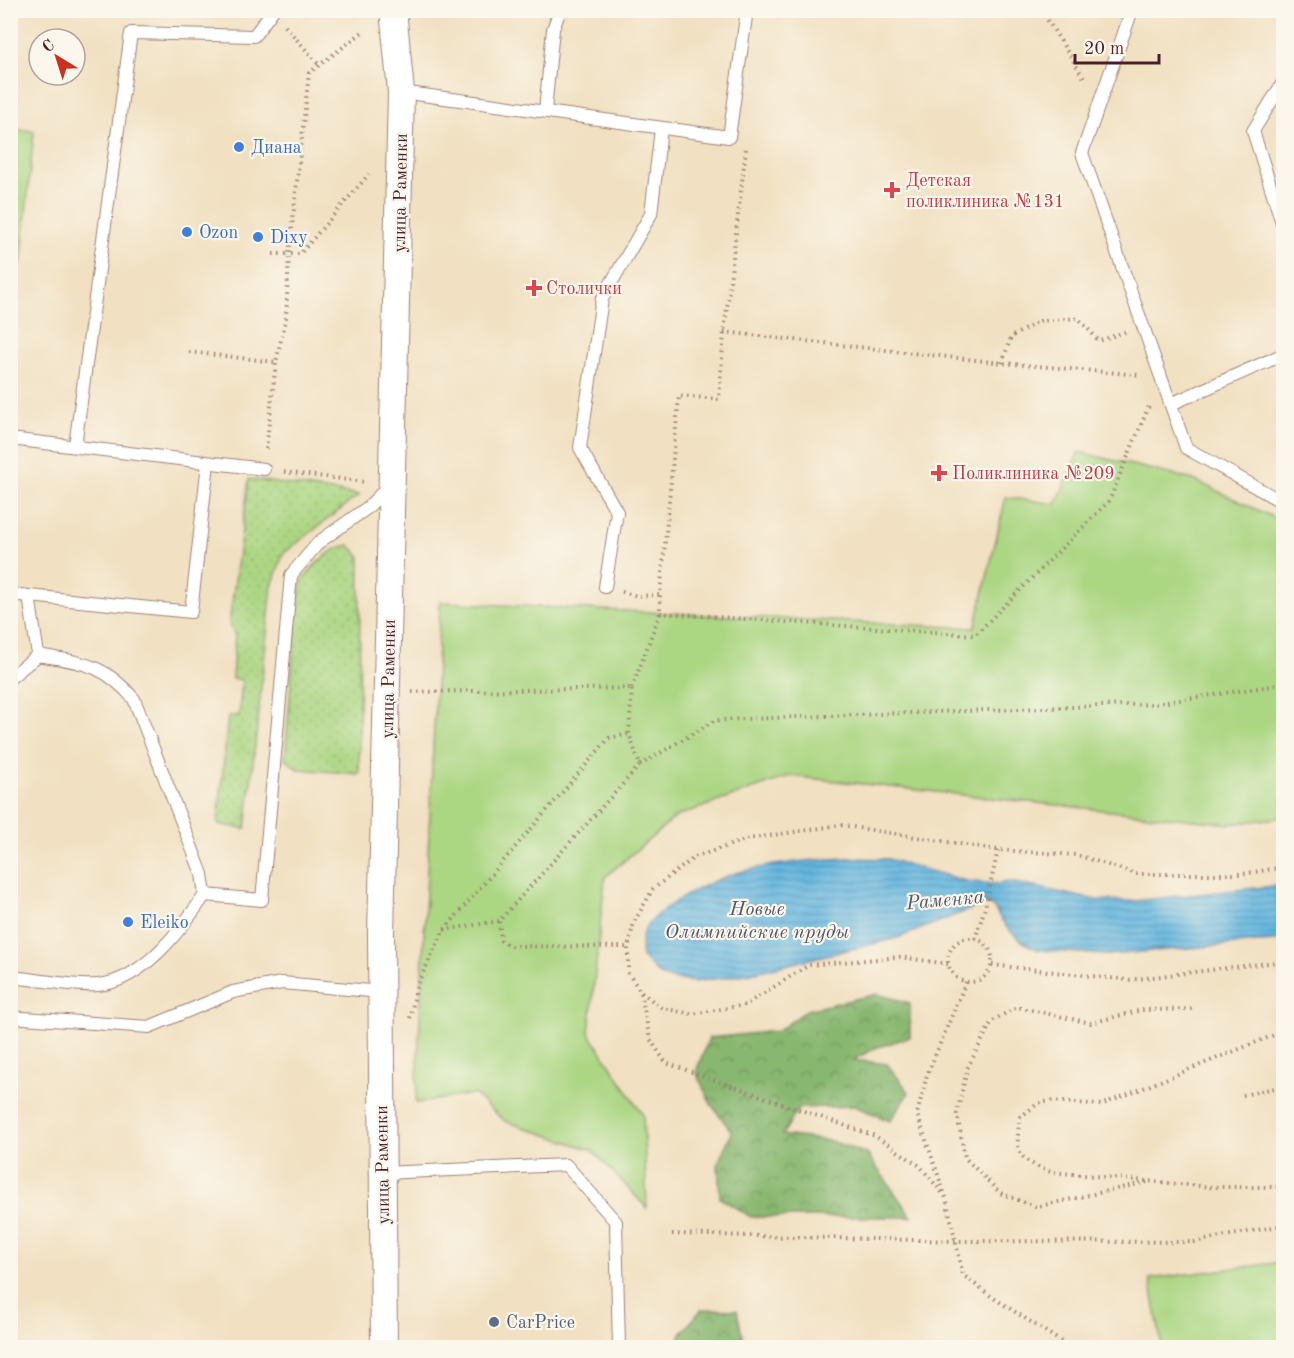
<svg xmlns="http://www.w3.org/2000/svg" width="1294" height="1358" font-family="'Old Standard TT',serif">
	<defs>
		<pattern id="grass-dots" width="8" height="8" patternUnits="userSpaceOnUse" patternTransform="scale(1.5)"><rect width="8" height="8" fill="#abd682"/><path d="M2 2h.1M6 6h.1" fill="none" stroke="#95b770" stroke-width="1.8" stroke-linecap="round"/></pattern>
		<pattern id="forest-crowns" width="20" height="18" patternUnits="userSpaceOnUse" patternTransform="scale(1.5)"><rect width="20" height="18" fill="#88b770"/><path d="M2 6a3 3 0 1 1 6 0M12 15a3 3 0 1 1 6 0" fill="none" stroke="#71945c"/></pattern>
		<pattern id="water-rules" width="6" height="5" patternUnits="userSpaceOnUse" patternTransform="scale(1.5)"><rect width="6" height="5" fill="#63b6df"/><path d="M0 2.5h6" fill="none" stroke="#5493b5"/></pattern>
	</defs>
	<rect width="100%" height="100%" fill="#fbf7ec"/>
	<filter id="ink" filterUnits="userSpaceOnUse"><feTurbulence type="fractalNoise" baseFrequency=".0167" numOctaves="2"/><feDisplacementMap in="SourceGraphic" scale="12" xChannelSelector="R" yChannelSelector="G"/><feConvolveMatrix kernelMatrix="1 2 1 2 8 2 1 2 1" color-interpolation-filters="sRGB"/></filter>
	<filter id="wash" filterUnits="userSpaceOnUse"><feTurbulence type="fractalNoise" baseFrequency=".008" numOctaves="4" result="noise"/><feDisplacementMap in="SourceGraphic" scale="24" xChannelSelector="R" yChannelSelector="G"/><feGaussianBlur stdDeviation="1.35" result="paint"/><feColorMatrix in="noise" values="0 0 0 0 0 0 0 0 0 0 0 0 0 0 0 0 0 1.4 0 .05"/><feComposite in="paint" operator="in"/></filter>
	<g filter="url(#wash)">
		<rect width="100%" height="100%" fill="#f1e0c1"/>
		<g fill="url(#grass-dots)" stroke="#7a7a56" stroke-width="1.5">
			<path d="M249,479L359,495L283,554L272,586L246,829L218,824L228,716H239L242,680L232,678L235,635L229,624Z"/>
			<path d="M349,545L360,556L359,774L298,769L285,759L297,605C298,598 299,588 303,581C311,566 332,547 349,545Z"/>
		</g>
		<g fill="url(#forest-crowns)" stroke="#696b4e" stroke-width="1.5">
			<path d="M877,994L910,1003V1037L875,1048L853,1060L887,1064L909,1092L890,1121L854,1106L799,1108L782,1135L831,1141L867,1154L912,1217H751L720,1198L718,1163L732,1132L711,1104L696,1072L709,1038L778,1031L807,1010Z"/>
			<path d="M702,1309L737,1310L744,1345L755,1347H680V1335Z"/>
		</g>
		<g fill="#abd682" stroke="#7a7a56" stroke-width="1.5">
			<path d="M11,129L34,131L21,264L11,263Z"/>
			<path d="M1079,452L1194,480L1283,522V817L1230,824L790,776L677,816L605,877L589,1033L643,1115L647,1208L592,1150L505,1121L474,1094L416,1103L440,602L975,628L1006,497L1056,504Z"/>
			<path d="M1283,1262V1347H1162L1150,1279Z"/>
		</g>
		<path fill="url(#water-rules)" stroke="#566a85" stroke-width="1.5" d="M849,858L888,859L966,881L995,884L1010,882L1096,900L1133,901L1283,885V940L1107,955L1039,950L1024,943L1007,928L993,907L986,903L898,938L747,974L694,982L671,979L658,974L641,956C642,949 640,939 643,933C652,908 718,877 744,871C779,863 814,859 849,858Z"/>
	</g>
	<g filter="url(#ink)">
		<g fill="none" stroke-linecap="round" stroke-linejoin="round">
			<defs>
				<g id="service">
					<path d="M1132,10L1082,153L1186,448L1284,503"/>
					<path d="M1284,81L1253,131L1284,229"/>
					<path d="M401,92L729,137L747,10"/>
					<path d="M545,111L553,29L560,10"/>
					<path d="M1171,404L1284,354"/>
					<path d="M10,439L264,469"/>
					<path d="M75,446L131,33L254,36L273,10"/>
					<path d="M605,587L617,512L580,448L602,299L651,214L661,129"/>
					<path d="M10,594L29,596L38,655"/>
					<path d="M29,596L191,612L208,463"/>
					<path d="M10,678L38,655C83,663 103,663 134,699L202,874L205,895C181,929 143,981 98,985C74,987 36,979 10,977"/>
					<path d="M205,895L262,900L291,575L319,542L367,508L390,485"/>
					<path d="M10,1017L149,1027L233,992L282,983L381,992"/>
					<path d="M382,1173L566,1165L616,1222L619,1348"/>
				</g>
				<path id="minor" d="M384,1348L381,934L401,92L393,10"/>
			</defs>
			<use href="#service" stroke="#9e8076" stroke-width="14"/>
			<use href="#minor" stroke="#9e8076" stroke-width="28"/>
			<g stroke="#9e8076" stroke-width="4" stroke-dasharray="1.5 4.5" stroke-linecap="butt">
				<path d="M1041,10L1086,81"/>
				<path d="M285,26L319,65"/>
				<path d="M273,254H300L369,174"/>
				<path d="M724,332L1002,363L1140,375"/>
				<path d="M189,352L276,362L286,318L289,254L309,73L364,31"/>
				<path d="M1002,363L1011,337L1040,321L1078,318L1099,341L1125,332"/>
				<path d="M266,449L276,362"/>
				<path d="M284,472L366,482"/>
				<path d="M622,592L638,596L660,595"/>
				<path d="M660,613L975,635L1109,501L1149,406"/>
				<path d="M632,688L660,613V595L679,396L719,399L724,332L746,149"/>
				<path d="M412,692L632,688L629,734L640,765L499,921L501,941L511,946L628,947"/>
				<path d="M640,765L716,720L1154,704L1284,684"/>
				<path d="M444,930L499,921"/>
				<circle cx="970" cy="960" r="22"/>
				<path d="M975,939L985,908L998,850"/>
				<path d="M948,964L900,957L809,965L745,1005L692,1014L662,1008L641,992L628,973V947L634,922L653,889L695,857L748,839L840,825L998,850L1077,855L1136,874H1242L1284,867"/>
				<path d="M992,965L1128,980L1284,961"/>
				<path d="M966,982L927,1075L917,1114L946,1198L963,1275L992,1297L1071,1348"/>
				<path d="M641,993L650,1039L666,1063L875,1136L920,1166L944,1195"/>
				<path d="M410,1018L417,985L444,930L609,738L629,734"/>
				<path d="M1284,1031L1101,1105L1052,1101L1039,1103L1020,1117C1015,1153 1016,1159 1051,1172L1211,1187H1284"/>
				<path d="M1243,1095L1284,1086"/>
				<path d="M1147,1182L1036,1207L1000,1193L965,1158L957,1114L967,1069L992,1021L1017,1007L1091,1023L1142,1010L1195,1009"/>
				<path d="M672,1234L957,1241L1194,1242L1284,1225"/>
			</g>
			<use href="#service" stroke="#fff" stroke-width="12"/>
			<use href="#minor" stroke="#fff" stroke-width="26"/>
		</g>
	</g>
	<g fill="#3f7fe0" stroke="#fbf7ec" stroke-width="2">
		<circle cx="239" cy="147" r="6"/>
		<circle cx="187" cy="232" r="6"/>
		<circle cx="258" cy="237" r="6"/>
		<circle cx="128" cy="922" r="6"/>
	</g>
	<g fill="#e0444e" stroke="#fbf7ec" stroke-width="2">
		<path d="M889 181h6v6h6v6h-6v6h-6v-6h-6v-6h6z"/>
		<path d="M531 279h6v6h6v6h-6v6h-6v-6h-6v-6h6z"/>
		<path d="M936 464h6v6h6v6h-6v6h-6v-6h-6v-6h6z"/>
	</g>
	<circle fill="#5c6f8a" stroke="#fbf7ec" stroke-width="2" cx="494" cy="1322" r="6"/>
	<g text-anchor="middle" stroke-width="4.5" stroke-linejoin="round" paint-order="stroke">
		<g font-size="18" fill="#366cbe" stroke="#fbf7ec" text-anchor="start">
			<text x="251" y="153">Диана</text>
			<text x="199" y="238">Ozon</text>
			<text x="270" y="243">Dixy</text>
			<text x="140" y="928">Eleiko</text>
		</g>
		<g font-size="18" fill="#be3a42" stroke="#fbf7ec" text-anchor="start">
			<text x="906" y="186">Детская<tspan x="906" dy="21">поликлиника №131</tspan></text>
			<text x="546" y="294">Столички</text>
			<text x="952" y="479">Поликлиника №209</text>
		</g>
		<g font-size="18" fill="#4a1f2b" stroke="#fbf7ec">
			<text transform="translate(400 193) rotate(-89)" y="6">улица Раменки</text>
			<text transform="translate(388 679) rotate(-89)" y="6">улица Раменки</text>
			<text transform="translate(382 1165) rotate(-91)" y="6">улица Раменки</text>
		</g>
		<g font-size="18" fill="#4e5e75" stroke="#fbf7ec" text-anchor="start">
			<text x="506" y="1328">CarPrice</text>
		</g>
		<g font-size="20" font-style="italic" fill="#53546a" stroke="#fbf7ec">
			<text transform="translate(945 899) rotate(-5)" y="7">Раменка</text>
			<text x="757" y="915">Новые<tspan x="757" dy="23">Олимпийские пруды</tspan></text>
		</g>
	</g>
	<rect width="1294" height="1358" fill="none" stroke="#fbf7ec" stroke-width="36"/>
	<g transform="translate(57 57) rotate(322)"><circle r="28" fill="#fbf7ec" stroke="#b4a19f" stroke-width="1.5"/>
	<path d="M0-4.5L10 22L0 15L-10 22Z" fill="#c8321e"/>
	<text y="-9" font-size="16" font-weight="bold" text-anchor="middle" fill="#4a1f2b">С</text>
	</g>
	<path d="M1075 54v9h84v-9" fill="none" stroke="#4a1f2b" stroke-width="3"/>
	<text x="1084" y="54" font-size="18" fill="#4a1f2b" stroke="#fbf7ec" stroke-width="4.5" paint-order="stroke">20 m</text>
</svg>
